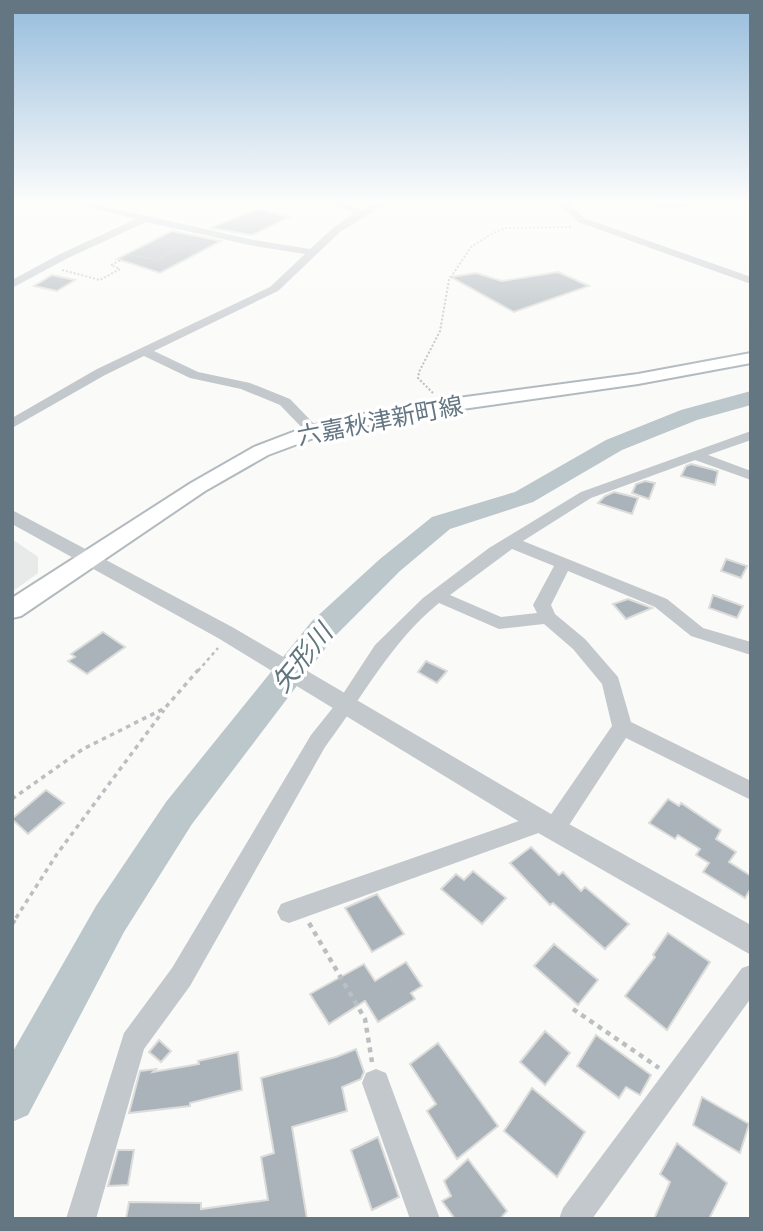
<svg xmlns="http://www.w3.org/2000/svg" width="763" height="1231" font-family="'Golos Text','Noto Sans JP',sans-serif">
	<rect width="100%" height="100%" fill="#fafaf8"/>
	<path fill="#e8e9e9" d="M12,539L38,557V573L12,592Z"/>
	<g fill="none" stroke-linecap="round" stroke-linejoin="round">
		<path fill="#bbc7cb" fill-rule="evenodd" d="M751,391V405L697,420L622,450L533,502L450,529L400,571L334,637L192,824L124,932L28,1115L12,1122V1053L96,906L166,802L312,621L380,559L432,517L515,492L606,440L681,410Z"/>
	</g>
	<g fill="#aab3b9" stroke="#dcdcda" stroke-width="2">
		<path d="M259,209L289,217L252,235L210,228Z"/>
		<path d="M172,231L221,241L160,273L117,259Z"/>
		<path d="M558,272L589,286L514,312L451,277L476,273L502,281Z"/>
		<path d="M52,275L75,280L57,291L34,286Z"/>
		<path d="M691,464L718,471L715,485L681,476L686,466Z"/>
		<path d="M645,481L655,483L649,499L632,493L636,484Z"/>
		<path d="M614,492L638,498L632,514L598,503L605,496Z"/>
		<path d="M726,559L747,566L741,578L721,571Z"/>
		<path d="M713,595L743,606L737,618L709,608Z"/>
		<path d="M628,599L652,608L626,619L613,604Z"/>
		<path d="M103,632L125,647L87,674L68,661L75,657L71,654Z"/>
		<path d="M426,661L447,671L437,683L418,672Z"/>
		<path d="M46,790L64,803L28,834L12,819Z"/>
		<path d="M668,799L679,806L681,803L721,830L716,839L736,852L729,862L751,876V888L745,898L703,872L709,863L696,855L700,849L678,835L675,839L649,823Z"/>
		<path d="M531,847L559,875L563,872L581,891L585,887L629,924L605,949L553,903L550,905L510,863Z"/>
		<path d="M473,871L506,898L482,924L441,889L456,874L464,880Z"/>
		<path d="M377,894L404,934L372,952L345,908Z"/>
		<path d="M668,933L710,962L667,1030L625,996L655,957L653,955Z"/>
		<path d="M554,944L598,980L578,1005L534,966Z"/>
		<path d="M406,962L422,986L411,993L415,999L378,1022L365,1001L329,1024L310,994L364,964L375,981Z"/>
		<path d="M545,1031L570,1053L545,1085L520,1062Z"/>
		<path d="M596,1035L651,1075L640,1095L626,1087L619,1098L577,1066Z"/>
		<path d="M159,1040L171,1051L161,1062L149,1052Z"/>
		<path d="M438,1043L498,1126L457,1159L427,1111L436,1104L410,1064Z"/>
		<path d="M356,1049L364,1072L361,1079L342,1087L347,1111L292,1127L307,1219H126L129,1202L201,1203V1209L268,1200L261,1157L274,1153L261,1078L336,1057Z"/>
		<path d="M238,1052L242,1090L190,1103V1106L129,1113L140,1071L156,1069L153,1072L199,1064L198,1061Z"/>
		<path d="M532,1088L585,1132L557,1177L504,1131Z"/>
		<path d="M702,1097L749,1124L740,1153L693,1125Z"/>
		<path d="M378,1137L399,1197L372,1210L351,1150Z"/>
		<path d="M677,1143L727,1183L709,1219H654L670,1182L660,1174Z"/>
		<path d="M118,1150H134L128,1185L108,1186Z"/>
		<path d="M468,1159L507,1211L500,1219H455L442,1201L451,1196L444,1181Z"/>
	</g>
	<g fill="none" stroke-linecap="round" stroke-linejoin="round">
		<defs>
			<path id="secondary" d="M751,353V363L638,384L406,417L319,436L268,455L205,491L21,616L12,618V598L191,483L254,447L306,427L406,405L638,374Z"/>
		</defs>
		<use href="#secondary" stroke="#b3babf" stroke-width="4"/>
		<g stroke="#bbbfc2" stroke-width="2" stroke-dasharray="2 2" stroke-linecap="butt">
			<path d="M62,270L100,280L120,269L111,265L131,255L157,260L191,241"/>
			<path d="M433,393L418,378L419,372L440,331L449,280L471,247L493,233L506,228L572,227"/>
		</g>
		<path stroke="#bbbfc2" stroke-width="2.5" stroke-dasharray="3.5 3.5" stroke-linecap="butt" d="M198,671L218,648"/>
		<g stroke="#bbbfc2" stroke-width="3.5" stroke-dasharray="4.5 4.5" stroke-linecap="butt">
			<path d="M12,799L83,749L165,708L199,669"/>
			<path d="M16,918L57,854L164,710"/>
		</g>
		<g stroke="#bbbfc2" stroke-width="4.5" stroke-dasharray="5 5" stroke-linecap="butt">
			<path d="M309,923L365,1019L372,1062"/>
			<path d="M12,924L17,916"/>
			<path d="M573,1009L659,1068"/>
		</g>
		<g fill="#c3c8cc" fill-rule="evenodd">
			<path d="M72,203H89L254,240L310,249L333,228L354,213L333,203H345L361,210L376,203H388L340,232L278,291L154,351L198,372L250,383L290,399L318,428V434H308L280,405L241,389L190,378L144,356L105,375L12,428V418L97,369L270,287L305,254L254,246L146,222L68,258L12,288V280L60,254L136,219Z"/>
			<path d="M558,203H568L584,218L751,277V284L578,222Z"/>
			<path d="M637,203H710L669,209Z"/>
			<path d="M751,431V440L708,455L751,471V480L695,460L591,498L523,541L667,599L703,628L751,642V655L691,636L655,607L568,571L551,605L555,614L585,639L618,677L631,722L751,781V800L626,738L562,836L554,838L546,836L544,831L289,923L281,920L277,912L281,904L289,901L542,813L550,816L612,726L602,684L573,649L544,624L499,629L439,603C390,643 363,697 325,747L190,986L144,1049L96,1219H66L124,1033L172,968L311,735L339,700L375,645L423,598L489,548L581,492ZM512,549L554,566L533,605L537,613L501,617L450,595Z"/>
			<path d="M751,965V998L592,1219H559L563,1208L742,968Z"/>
			<path d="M376,1069L386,1073L440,1219H410L362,1083L366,1073Z"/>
		</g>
		<path fill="#c3c8cc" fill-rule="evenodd" d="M12,510L234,628L551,814L751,925V955L533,830L218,638L12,524Z"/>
		<use href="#secondary" fill="#fff" fill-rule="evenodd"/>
	</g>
	<linearGradient id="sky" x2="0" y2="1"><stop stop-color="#96bcdc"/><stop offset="0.54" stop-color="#fdfdfc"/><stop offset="1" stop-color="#fdfdfc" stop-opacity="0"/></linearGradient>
	<rect width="763" height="375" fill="url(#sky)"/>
	<g text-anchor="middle" stroke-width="7" stroke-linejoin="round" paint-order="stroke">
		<g font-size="24" fill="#657683" stroke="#fff">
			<text transform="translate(380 421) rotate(-11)" y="8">六嘉秋津新町線</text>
		</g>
		<g font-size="26" font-style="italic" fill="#60757c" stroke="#fff">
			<text transform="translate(302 658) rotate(-51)" y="9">矢形川</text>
		</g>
	</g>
	<rect width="763" height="1231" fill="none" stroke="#657683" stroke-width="28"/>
</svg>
